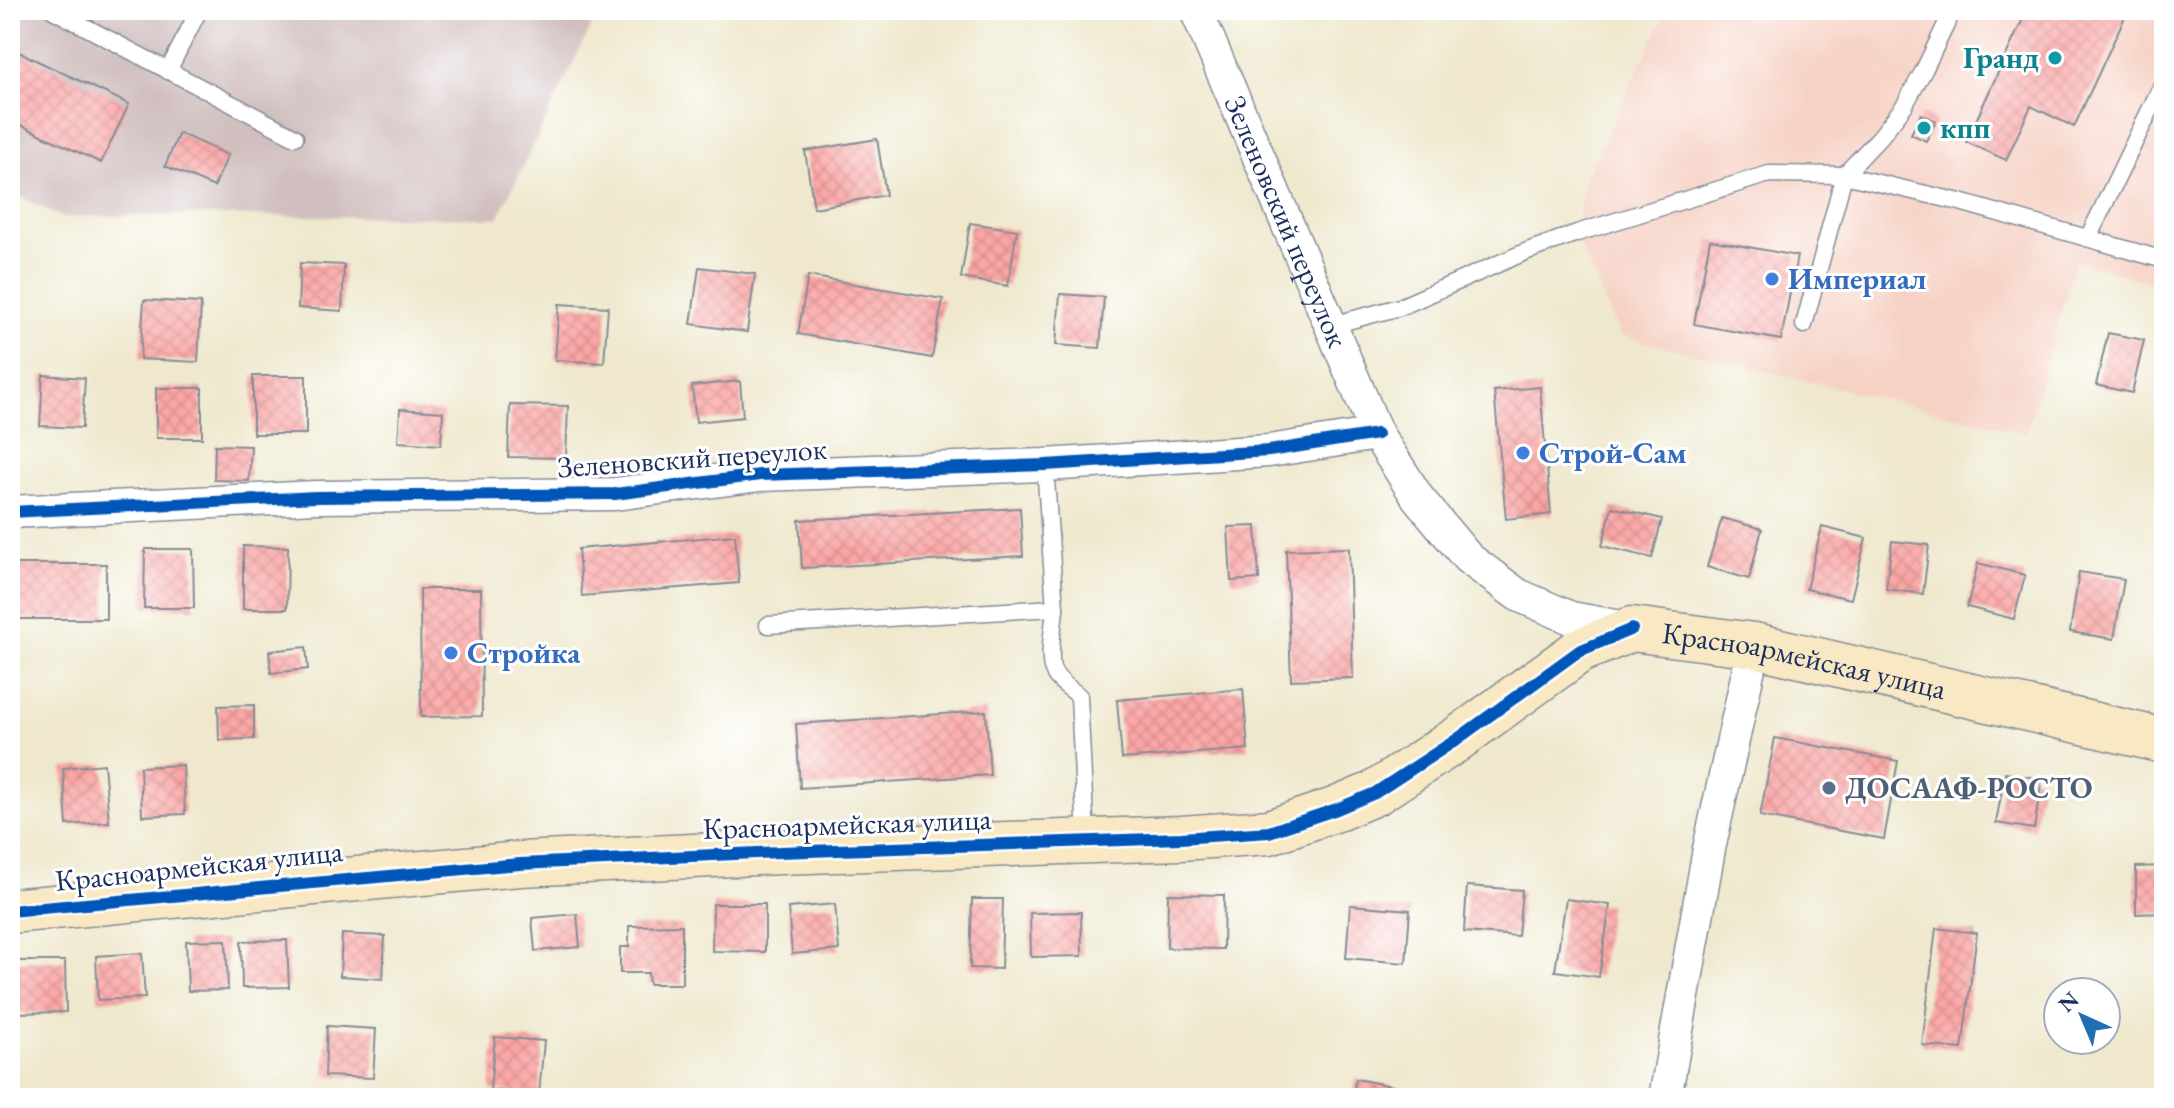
<svg xmlns="http://www.w3.org/2000/svg" width="2174" height="1108" font-family="'EB Garamond',serif">
	<defs>
		<pattern id="building-cross-hatch" width="8" height="8" patternUnits="userSpaceOnUse" patternTransform="scale(2)"><rect width="8" height="8" fill="#fca6a5"/><path d="M0 0l8 8M0 8l8-8" fill="none" stroke="#d78f90"/></pattern>
	</defs>
	<rect width="100%" height="100%" fill="#fff"/>
	<filter id="ink" filterUnits="userSpaceOnUse"><feTurbulence type="fractalNoise" baseFrequency=".0125" numOctaves="2"/><feDisplacementMap in="SourceGraphic" scale="16" xChannelSelector="R" yChannelSelector="G"/><feConvolveMatrix kernelMatrix="1 2 1 2 8 2 1 2 1" color-interpolation-filters="sRGB"/></filter>
	<filter id="wash" filterUnits="userSpaceOnUse"><feTurbulence type="fractalNoise" baseFrequency=".006" numOctaves="4" result="noise"/><feDisplacementMap in="SourceGraphic" scale="32" xChannelSelector="R" yChannelSelector="G"/><feGaussianBlur stdDeviation="1.8" result="paint"/><feColorMatrix in="noise" values="0 0 0 0 0 0 0 0 0 0 0 0 0 0 0 0 0 1.4 0 .05"/><feComposite in="paint" operator="in"/></filter>
	<g filter="url(#wash)">
		<rect width="100%" height="100%" fill="#efe8cd"/>
		<path fill="#f6d2c5" d="M1667,10H2164V287L2076,260L2026,433L1620,336L1580,246L1577,233L1582,185Z"/>
		<path fill="#d1bfbf" d="M10,10H599L498,218L183,215L61,217L10,192Z"/>
		<g id="blocks">
			<g fill="url(#building-cross-hatch)">
				<path d="M2027,10H2128L2074,127L2031,106L2006,160L1966,142Z"/>
				<path d="M10,48L129,104L101,163L10,120Z"/>
				<path d="M1921,114L1936,121L1926,141L1911,134Z"/>
				<path d="M179,133L228,155L214,187L165,166Z"/>
				<path d="M877,139L886,195L814,208L805,151Z"/>
				<path d="M970,223L1017,230L1008,286L961,278Z"/>
				<path d="M1710,240L1797,256L1781,340L1694,324Z"/>
				<path d="M300,263L344,265L342,311L298,308Z"/>
				<path d="M699,267L755,274L747,332L691,324Z"/>
				<path d="M808,276L943,299L932,358L798,334Z"/>
				<path d="M1060,294L1104,297L1100,348L1056,345Z"/>
				<path d="M144,300L201,303L198,362L140,359Z"/>
				<path d="M559,304L608,307L604,363L555,360Z"/>
				<path d="M2108,333L2144,340L2132,393L2096,385Z"/>
				<path d="M10,367H15L13,422H10Z"/>
				<path d="M43,375L85,378L82,428L40,426Z"/>
				<rect x="253" y="376" width="53" height="58"/>
				<path d="M740,381L743,417L696,422L692,386Z"/>
				<path d="M1540,387L1551,514L1506,519L1494,391Z"/>
				<rect x="156" y="388" width="46" height="50"/>
				<path d="M510,405L568,406L566,458L508,457Z"/>
				<path d="M400,409L443,412L441,445L398,442Z"/>
				<path d="M215,445L251,446L249,481L214,480Z"/>
				<path d="M1612,507L1662,519L1652,558L1602,546Z"/>
				<path d="M1020,508L1023,556L802,568L799,520Z"/>
				<path d="M1722,518L1762,529L1749,579L1707,567Z"/>
				<path d="M1256,526L1259,579L1231,581L1228,527Z"/>
				<path d="M1822,527L1866,538L1851,599L1806,589Z"/>
				<path d="M735,535L739,583L582,596L578,549Z"/>
				<path d="M1892,541L1929,545L1923,594L1886,589Z"/>
				<path d="M243,546L288,547L287,609H243Z"/>
				<path d="M1349,548L1353,678L1291,680L1286,550Z"/>
				<path d="M145,549H193L194,608H144Z"/>
				<path d="M1978,563L2025,575L2014,619L1967,607Z"/>
				<rect x="10" y="564" width="96" height="55"/>
				<path d="M2079,572L2124,579L2114,639L2070,632Z"/>
				<path d="M420,589H481L482,716L421,717Z"/>
				<path d="M306,647L308,669L271,673L269,651Z"/>
				<path d="M1243,689L1248,749L1122,759L1117,700Z"/>
				<path d="M254,705V739L219,740L218,706Z"/>
				<path d="M986,711L990,775L800,788L796,724Z"/>
				<path d="M1775,738L1898,761L1884,839L1760,816Z"/>
				<path d="M104,764L109,822L67,825L63,768Z"/>
				<path d="M183,765L185,814L142,816L140,767Z"/>
				<path d="M2005,773L2042,779L2034,829L1996,823Z"/>
				<path d="M2164,866V913L2136,914V867Z"/>
				<path d="M1467,886L1522,890L1518,936L1464,932Z"/>
				<path d="M1168,894L1224,895L1223,949L1167,948Z"/>
				<path d="M972,899H1003L1001,969L970,968Z"/>
				<path d="M1566,899L1610,905L1599,977L1555,971Z"/>
				<path d="M713,904H765V952L712,951Z"/>
				<path d="M835,904L839,950L792,954L788,908Z"/>
				<path d="M1350,905L1410,910L1406,963L1346,958Z"/>
				<path d="M1081,912L1082,956L1031,957L1030,913Z"/>
				<path d="M577,914L580,947L535,951L532,918Z"/>
				<path d="M682,925V984H649L648,973H620V947H629V926Z"/>
				<path d="M1936,928L1977,933L1962,1049L1922,1045Z"/>
				<path d="M342,934L385,936L383,979L340,976Z"/>
				<path d="M226,940L228,990L188,991L186,941Z"/>
				<path d="M287,940L289,987L242,988L241,941Z"/>
				<path d="M142,953L145,998L98,1000L96,956Z"/>
				<path d="M14,961H65L66,1012L14,1013Z"/>
				<path d="M327,1026L376,1029L373,1078L325,1076Z"/>
				<path d="M495,1037L544,1041L539,1094L490,1090Z"/>
				<path d="M1356,1079L1413,1090L1411,1098H1352Z"/>
			</g>
		</g>
	</g>
	<g filter="url(#ink)">
		<use href="#blocks" fill-opacity="0" stroke="#858c96" stroke-width="2"/>
		<g fill="none" stroke-linecap="round" stroke-linejoin="round">
			<defs>
				<g id="lane">
					<path d="M53,10L295,137"/>
					<path d="M168,71L199,10"/>
					<path d="M2088,238L2164,81"/>
					<path d="M1332,325L1400,307L1525,252L1577,233L1769,174L1844,175L1960,202L2164,260"/>
					<path d="M1804,325L1844,175L1880,137L1904,106L1924,70L1953,10"/>
					<path d="M1055,608C1054,627 1048,650 1052,668C1055,680 1070,688 1079,696L1086,839"/>
					<path d="M768,625L1055,608L1045,465"/>
				</g>
				<g id="street">
					<path id="s1" d="M1196,10L1377,434L1418,498L1468,558L1518,595L1571,618L1632,629"/>
					<path d="M10,512L316,497L615,494L760,475L1045,465L1269,451L1377,434"/>
					<path d="M1665,1098L1709,849L1754,645"/>
				</g>
				<g id="secondary">
					<path id="s2" d="M10,911L520,864L780,852L1181,838L1269,832L1337,809L1375,793L1456,740L1579,651L1632,629L1754,645L2164,741"/>
				</g>
			</defs>
			<use href="#lane" stroke="#858c96" stroke-width="19"/>
			<use href="#street" stroke="#858c96" stroke-width="35"/>
			<use href="#secondary" stroke="#858c96" stroke-width="47"/>
			<use href="#lane" stroke="#fff" stroke-width="16"/>
			<use href="#street" stroke="#fff" stroke-width="32"/>
			<use href="#secondary" stroke="#f8e8c3" stroke-width="44"/>
			<defs>
				<g id="cycleway">
					<path d="M10,512L316,497L615,494L760,475L1045,465L1269,451L1377,434"/>
					<path d="M10,911L520,864L780,852L1181,838L1269,832L1337,809L1375,793L1456,740L1579,651L1632,629"/>
				</g>
			</defs>
			<use href="#cycleway" stroke="#fff" stroke-width="17"/>
			<use href="#cycleway" stroke="#0057b8" stroke-width="12"/>
		</g>
	</g>
	<g fill="#0f9aa8" stroke="#fff" stroke-width="3">
		<circle cx="2055" cy="58" r="8"/>
		<circle cx="1924" cy="128" r="8"/>
	</g>
	<g fill="#3f7fe0" stroke="#fff" stroke-width="3">
		<circle cx="1772" cy="279" r="8"/>
		<circle cx="1523" cy="453" r="8"/>
		<circle cx="451" cy="653" r="8"/>
	</g>
	<circle fill="#5c6f8a" stroke="#fff" stroke-width="3" cx="1829" cy="788" r="8"/>
	<g text-anchor="middle" stroke-width="6" stroke-linejoin="round" paint-order="stroke">
		<g font-size="30" font-weight="bold" fill="#0d838f" stroke="#fff" text-anchor="end">
			<text x="2039" y="68">Гранд</text>
			<text x="1940" y="138" text-anchor="start">кпп</text>
		</g>
		<g font-size="30" fill="#1b2f5e" stroke="#fff">
			<text dy="10" stroke="none"><textPath href="#s1" startOffset="230">Зеленовский переулок</textPath></text>
			<text transform="translate(692 458) rotate(-4)" y="10">Зеленовский переулок</text>
			<text dy="10" stroke="none"><textPath href="#s2" startOffset="1856">Красноармейская улица</textPath></text>
			<text transform="translate(847 824) rotate(-2)" y="10">Красноармейская улица</text>
			<text transform="translate(199 866) rotate(-6)" y="10">Красноармейская улица</text>
		</g>
		<g font-size="30" font-weight="bold" fill="#366cbe" stroke="#fff" text-anchor="start">
			<text x="1788" y="289">Империал</text>
			<text x="1539" y="463">Строй-Сам</text>
			<text x="467" y="663">Стройка</text>
		</g>
		<g font-size="30" font-weight="bold" fill="#4e5e75" stroke="#fff" text-anchor="start">
			<text x="1845" y="798">ДОСААФ-РОСТО</text>
		</g>
	</g>
	<rect width="2174" height="1108" fill="none" stroke="#fff" stroke-width="40"/>
	<g transform="translate(2082 1016) rotate(316)"><circle r="38" fill="#ffffff" stroke="#a4acbf" stroke-width="2"/>
	<path d="M0-6L14 30L0 20L-14 30Z" fill="#1f6fb2"/>
	<text y="-12" font-size="22" font-weight="bold" text-anchor="middle" fill="#1b2f5e">N</text>
	</g>
</svg>
